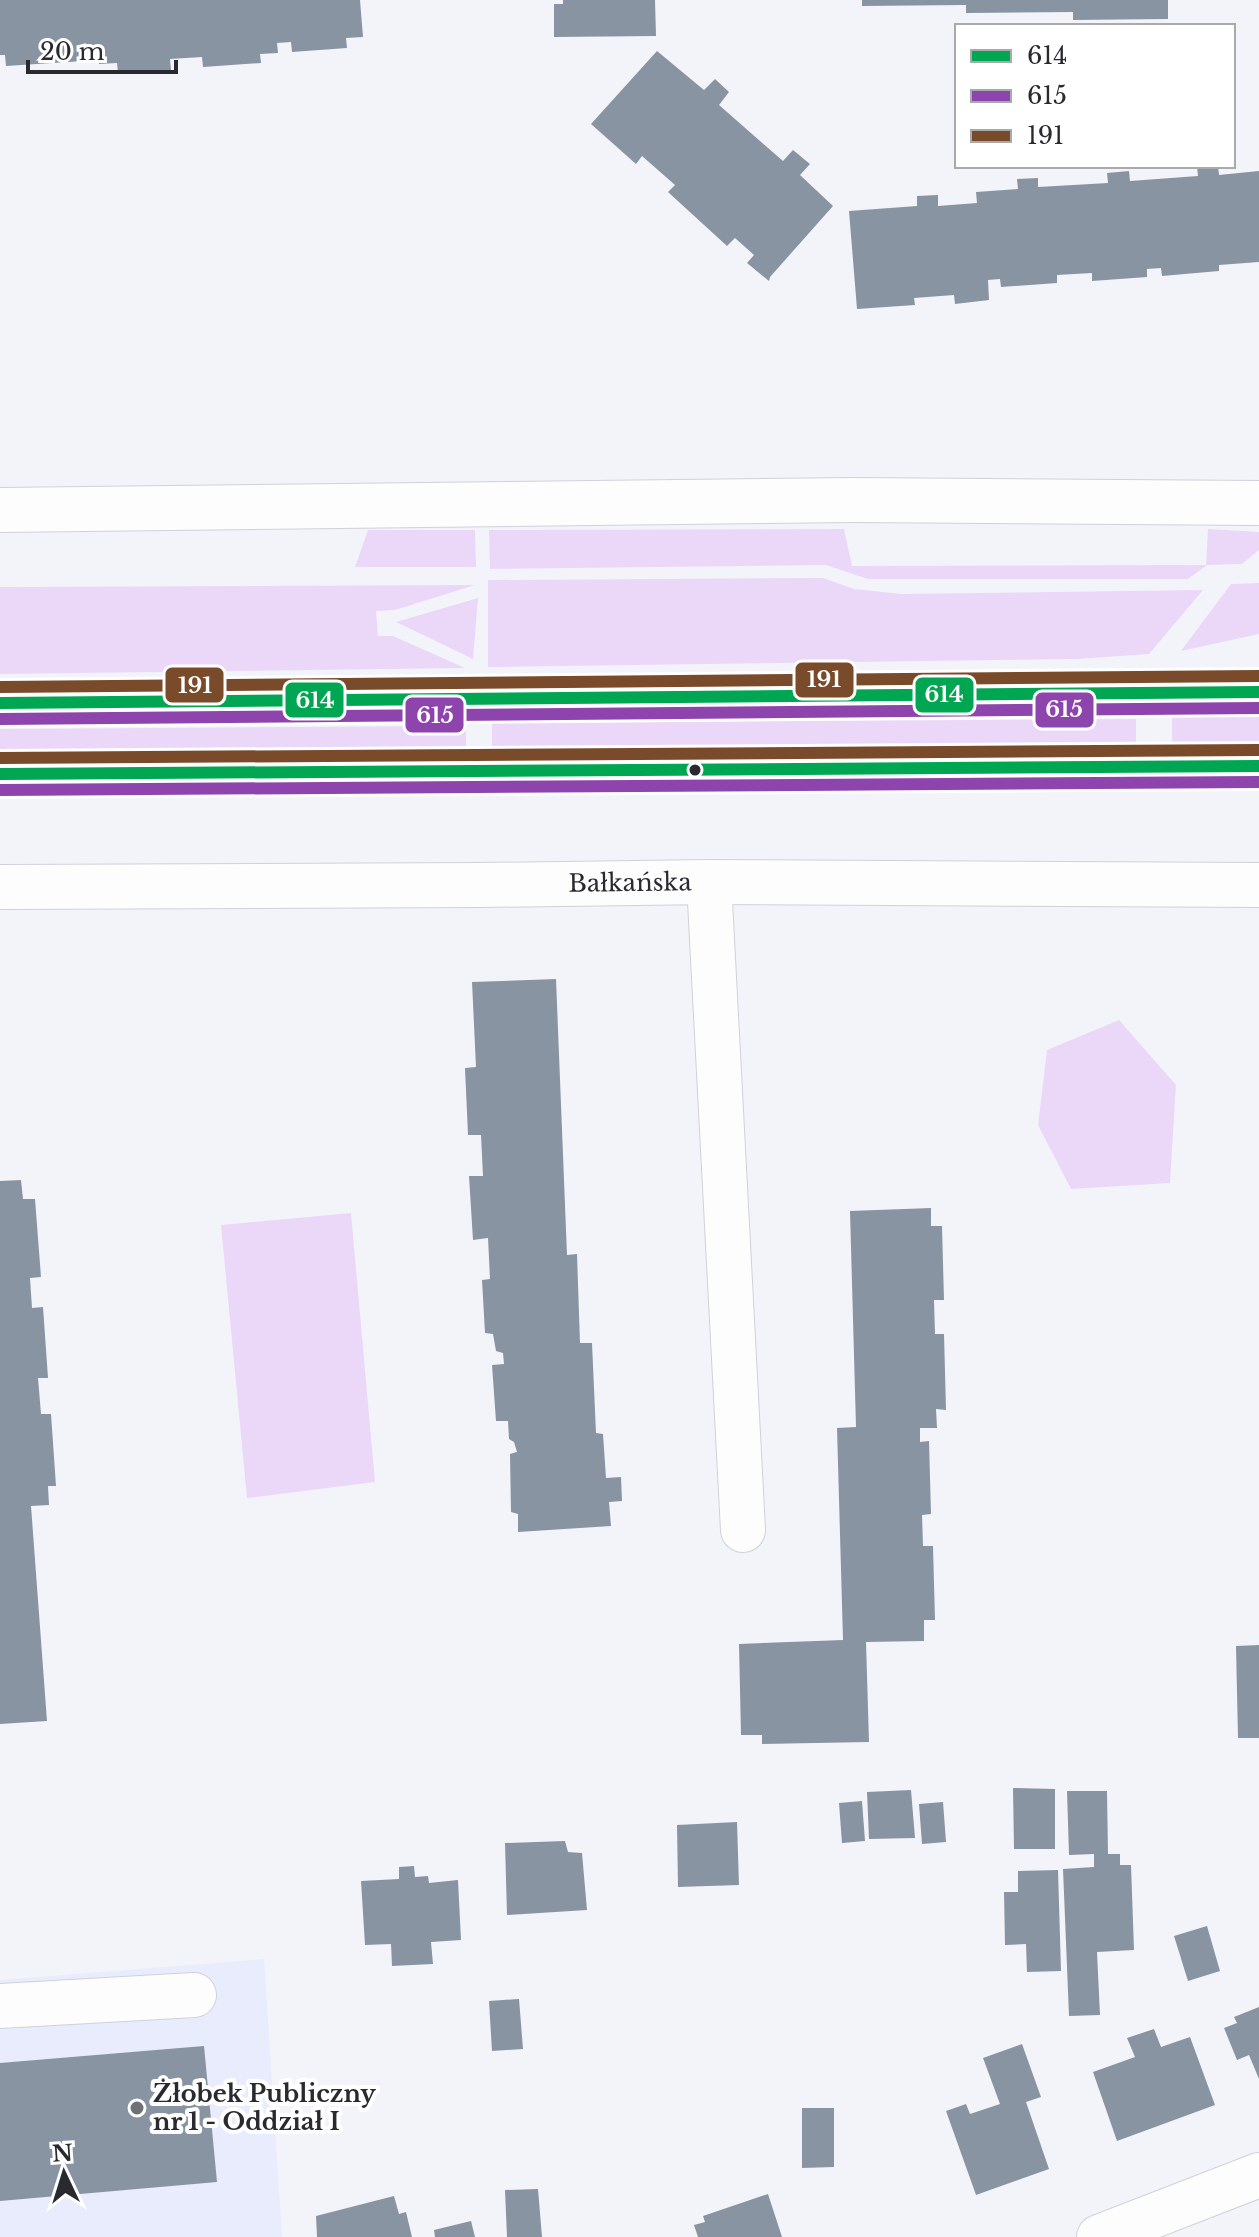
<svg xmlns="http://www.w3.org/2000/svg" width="1259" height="2237" font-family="'Libre Baskerville',serif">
	<rect width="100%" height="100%" fill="#f3f4fa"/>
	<path fill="#e8ecfd" d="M264,1959L282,2237H0V1980Z"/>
	<g fill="#ebd8f8">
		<path d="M844,529L852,566L1206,565L1208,529L1259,532V550L1242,564L1207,565L1188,579H868L826,565L490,569L489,530Z"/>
		<path d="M368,530H475L476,567H355Z"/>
		<path d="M823,578L854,589L902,594L1203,590L1149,654L1077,659L488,667V580Z"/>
		<path d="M1259,583V634L1181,651L1231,584Z"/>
		<path d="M475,585L395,610L376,611L378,636H393L465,668L0,674V587Z"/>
		<path d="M478,598L473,659L396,622Z"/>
		<path d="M1259,716V748L1172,749V717Z"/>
		<path d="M1136,719V747L492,751V723Z"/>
		<path d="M466,726V751L0,755V729Z"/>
		<path d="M1119,1020L1176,1085L1170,1183L1071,1189L1038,1125L1047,1050Z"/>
		<path d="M351,1213L375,1482L247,1498L221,1225Z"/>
	</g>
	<g fill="#8894a1">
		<path d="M0,0H360L363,37L346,38L347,48L292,52L291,42L277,43L278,53L260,54L261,63L203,67L202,57L170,59L171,70L118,73L117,63L99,64L98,48L82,50L83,61L6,66L5,55H0Z"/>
		<path d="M563,0H655L656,36L554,37V4H563Z"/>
		<path d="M862,0H1168V19L1073,20V12L966,13V5L862,6Z"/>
		<path d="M657,51L704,90L715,79L729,92L719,105L783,161L793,150L810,164L800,175L833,206L770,277L769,281L747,263L754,255L735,238L727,246L668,192L675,185L642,156L636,164L591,124Z"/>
		<path d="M1218,166L1219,175L1259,171V262L1219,265V271L1162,276L1161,268L1147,269V277L1092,281V273L1057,275V283L1001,287L1000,279L988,280L989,300L955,304L954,295L914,298L915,305L857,309L849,211L917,206V196L938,195V206L977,203L976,192L1018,189L1017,179L1038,178V187L1108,183L1107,173L1129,171L1130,181L1198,176L1197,167Z"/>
		<path d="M556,979L567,1255L577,1254L580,1343H592L596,1433L603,1434L606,1478L621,1477L622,1501L609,1502L611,1526L518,1532V1514L511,1512L510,1454L517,1452L514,1442L509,1439L508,1421H496L492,1365L504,1364L503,1353L496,1351L493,1334L485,1333L482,1280L490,1279L488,1238L473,1240L469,1176H483L481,1135H468L465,1068L476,1067L472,982Z"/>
		<path d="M21,1180L23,1199H35L41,1277L30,1278L32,1308L43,1307L48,1378H38L41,1414H51L56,1486H48L49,1505L31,1506L47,1721L0,1724V1181Z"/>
		<path d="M931,1208V1226H942L944,1300H934L935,1334H944L946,1410L936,1409L937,1428H920V1442L929,1441L931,1514L922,1515L923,1546H933L935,1620H924V1641L866,1642L869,1742L762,1744V1735H741L739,1644L843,1640L837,1428L856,1427L850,1211Z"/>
		<path d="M1259,1645V1738H1238L1236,1646Z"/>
		<path d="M1013,1788L1055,1789V1849H1014Z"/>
		<path d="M911,1790L915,1838L869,1839L867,1792Z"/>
		<path d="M1067,1791H1107L1108,1854H1120V1865H1131L1134,1950L1097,1952L1100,2015L1069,2016L1063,1869L1094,1867V1854L1069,1855Z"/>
		<path d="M862,1801L865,1841L842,1843L839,1803Z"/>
		<path d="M943,1802L946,1842L922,1844L919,1804Z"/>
		<path d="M737,1822L739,1885L678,1887L677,1825Z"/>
		<path d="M565,1841L568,1852L582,1853L587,1910L507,1915L505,1843Z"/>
		<path d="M414,1866L415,1877L428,1876L429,1883L458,1880L461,1940L431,1942L433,1964L392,1966L391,1944L365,1945L361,1881L399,1879V1867Z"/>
		<path d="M1058,1870L1061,1971L1027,1972L1026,1944L1005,1945L1004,1892H1018V1871Z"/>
		<path d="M1207,1926L1220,1971L1188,1981L1174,1936Z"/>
		<path d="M519,1999L523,2049L492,2051L489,2001Z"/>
		<path d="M1259,2007V2079L1249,2055L1237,2060L1224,2028L1237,2023L1234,2017Z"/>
		<path d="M1154,2029L1161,2047L1190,2037L1215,2105L1117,2141L1093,2072L1135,2057L1127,2038Z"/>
		<path d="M1022,2044L1041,2097L1026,2102L1049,2169L976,2195L946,2111L966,2104L970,2114L1000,2104L983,2058Z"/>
		<path d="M204,2046L217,2182L0,2201V2063Z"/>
		<path d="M802,2108H834V2167L802,2168Z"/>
		<path d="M538,2189L542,2237H507L505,2190Z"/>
		<path d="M768,2194L782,2237H698L694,2225L705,2222L703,2216Z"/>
		<path d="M394,2196L399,2214L406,2212L412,2237H317L316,2216Z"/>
		<path d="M471,2221L475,2237H435L434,2230Z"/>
	</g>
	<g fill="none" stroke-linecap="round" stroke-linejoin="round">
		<defs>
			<g id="minor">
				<path d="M0,510L853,500L1259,503"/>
				<path d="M0,703L1259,692"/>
				<path d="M0,774L1259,766"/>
				<path d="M709,882L743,1530"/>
				<path id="s1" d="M0,887L480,885L709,882L1259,885"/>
				<path d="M0,2006L194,1995"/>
				<path d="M1099,2237L1259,2175"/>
			</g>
		</defs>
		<use href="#minor" stroke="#d0d2d8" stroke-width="46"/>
		<use href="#minor" stroke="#fdfdfe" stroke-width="44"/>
		<defs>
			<g id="bus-1">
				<path d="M0,703L1259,692"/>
				<path d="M0,774L1259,766"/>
			</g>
			<g id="bus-2">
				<path d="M0,719L1259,708"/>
				<path d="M0,790L1259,782"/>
			</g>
			<g id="bus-3">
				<path d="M0,687L1259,676"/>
				<path d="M0,758L1259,750"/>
			</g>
		</defs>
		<use href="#bus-1" stroke="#fff" stroke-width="18"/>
		<use href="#bus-2" stroke="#fff" stroke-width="18"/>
		<use href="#bus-3" stroke="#fff" stroke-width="18"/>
		<use href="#bus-1" stroke="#00a651" stroke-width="12"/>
		<use href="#bus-2" stroke="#8e44ad" stroke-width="12"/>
		<use href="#bus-3" stroke="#7a4b2a" stroke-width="12"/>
	</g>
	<circle fill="#282a30" stroke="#fff" stroke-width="3" cx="695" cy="770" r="7"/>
	<circle fill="#6f7177" stroke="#fff" stroke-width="3" cx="137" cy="2108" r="8"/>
	<g text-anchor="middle" stroke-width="8" stroke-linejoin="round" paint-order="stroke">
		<g font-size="24" fill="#282a30" stroke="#fff">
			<text dy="8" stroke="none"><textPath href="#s1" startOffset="630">Bałkańska</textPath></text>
		</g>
		<g font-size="24" font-weight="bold" fill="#282a30" stroke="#fff" text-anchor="start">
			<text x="153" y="2102">Żłobek Publiczny<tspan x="153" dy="28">nr 1 - Oddział I</tspan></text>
		</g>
	</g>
	<g stroke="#fff" stroke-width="3">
		<rect x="794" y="661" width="61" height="38" rx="8" fill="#7a4b2a"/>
		<rect x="164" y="666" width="61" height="38" rx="8" fill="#7a4b2a"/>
		<rect x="914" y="676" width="61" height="38" rx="8" fill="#00a651"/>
		<rect x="284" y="681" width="61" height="38" rx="8" fill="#00a651"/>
		<rect x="1034" y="691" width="61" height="38" rx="8" fill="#8e44ad"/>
		<rect x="404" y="696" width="61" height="38" rx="8" fill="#8e44ad"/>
	</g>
	<g font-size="22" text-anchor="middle" font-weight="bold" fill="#fff">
		<text x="824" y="687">191</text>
		<text x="195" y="693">191</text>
		<text x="944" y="702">614</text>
		<text x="315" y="708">614</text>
		<text x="1064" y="717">615</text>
		<text x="435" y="723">615</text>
	</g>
	<rect x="955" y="24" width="280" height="144" fill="#ffffff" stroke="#a9aaac" stroke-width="2"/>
	<rect x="971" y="50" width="40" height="12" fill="#00a651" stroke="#a9aaac" stroke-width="2"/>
	<text x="1027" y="64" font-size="24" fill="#282a30">614</text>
	<rect x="971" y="90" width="40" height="12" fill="#8e44ad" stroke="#a9aaac" stroke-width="2"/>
	<text x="1027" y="104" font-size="24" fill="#282a30">615</text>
	<rect x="971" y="130" width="40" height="12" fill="#7a4b2a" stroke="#a9aaac" stroke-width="2"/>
	<text x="1027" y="144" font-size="24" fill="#282a30">191</text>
	<g transform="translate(64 2173) rotate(356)" stroke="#ffffff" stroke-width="6" paint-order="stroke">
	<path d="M0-6L14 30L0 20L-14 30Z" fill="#282a30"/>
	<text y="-12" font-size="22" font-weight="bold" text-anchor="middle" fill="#282a30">N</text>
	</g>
	<path d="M28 60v12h148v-12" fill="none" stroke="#282a30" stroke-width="4"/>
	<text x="40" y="60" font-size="24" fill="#282a30" stroke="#ffffff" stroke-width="6" paint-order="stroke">20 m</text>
</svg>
